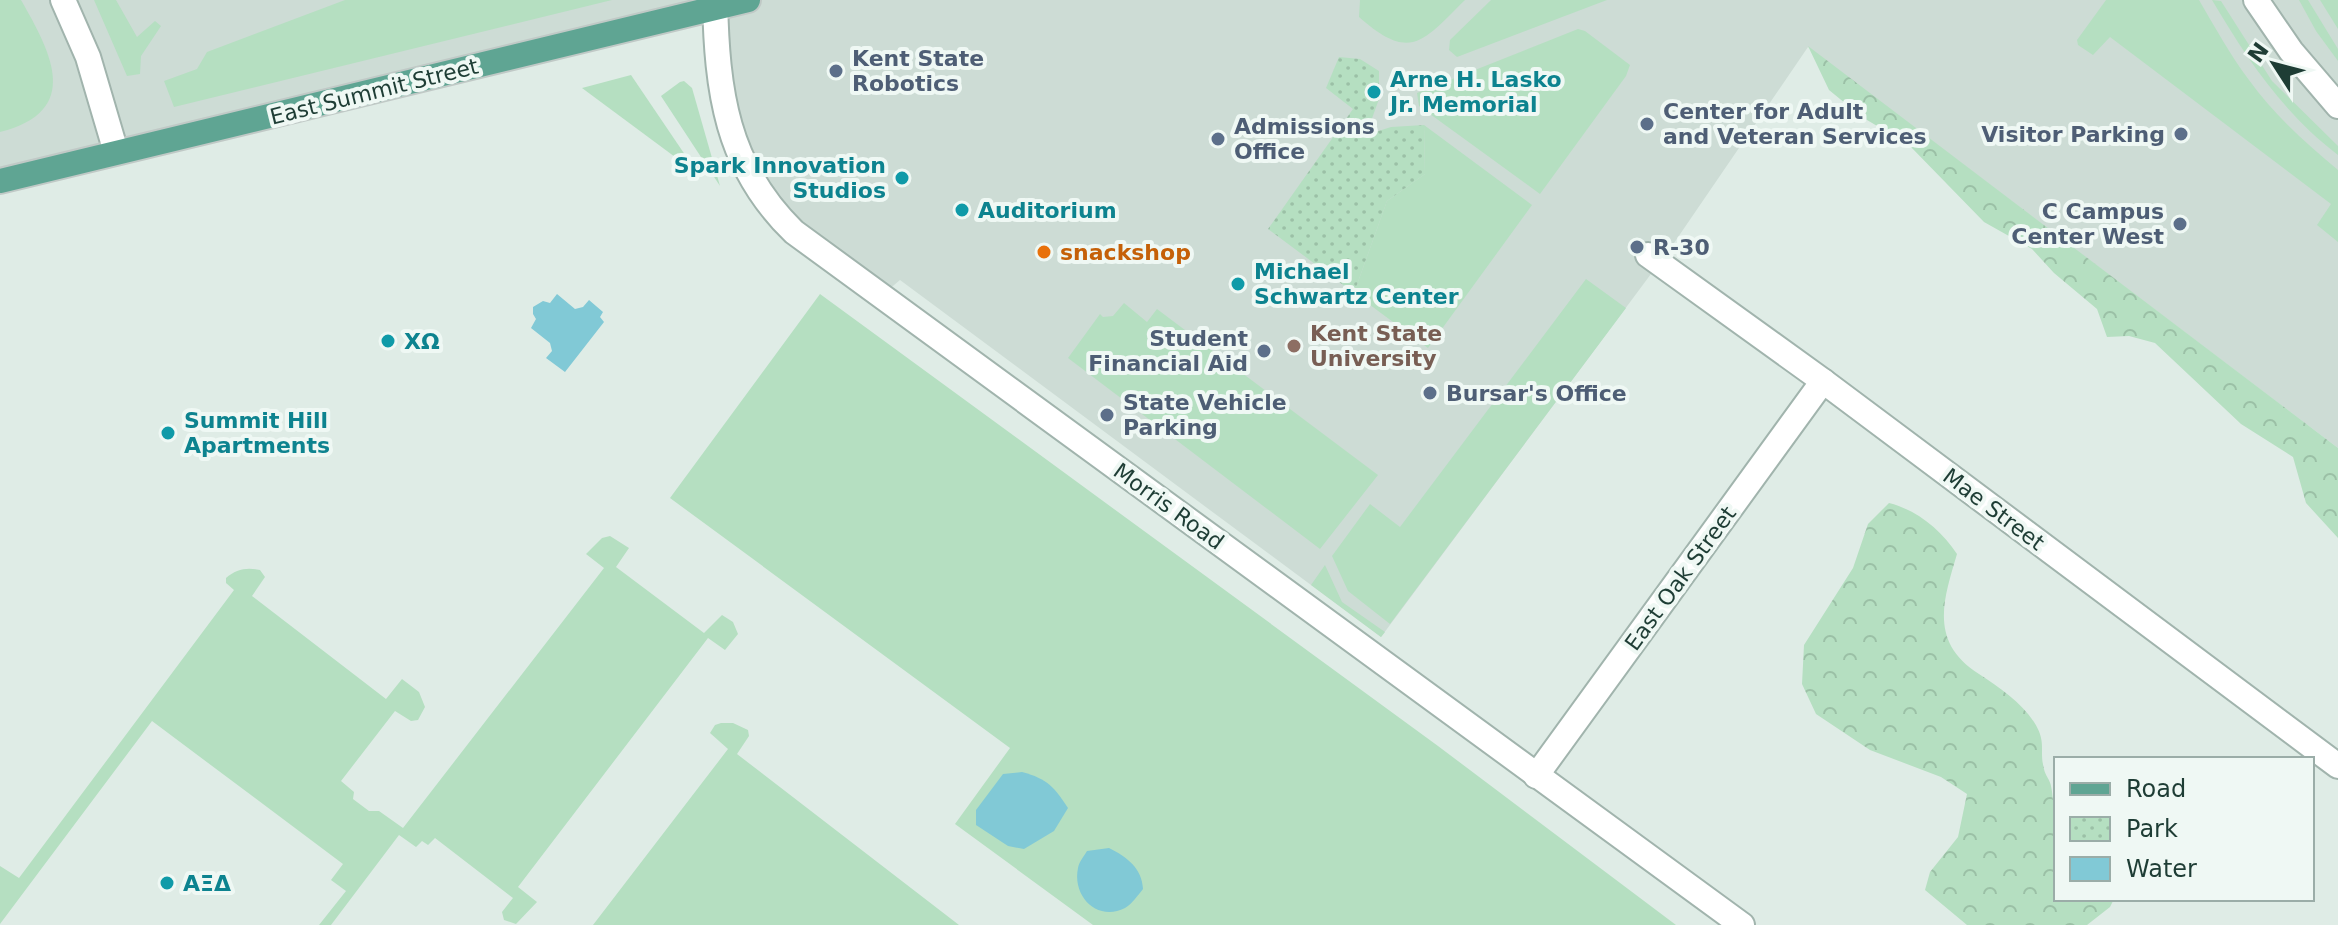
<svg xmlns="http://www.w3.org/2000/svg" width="2338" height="925" font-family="'DejaVu Sans',sans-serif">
	<defs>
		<pattern id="forest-crowns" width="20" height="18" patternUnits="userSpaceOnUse" patternTransform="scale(2)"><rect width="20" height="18" fill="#b5dfc1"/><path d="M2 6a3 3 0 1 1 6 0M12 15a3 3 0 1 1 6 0" fill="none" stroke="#9bc0a6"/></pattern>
		<pattern id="park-dots" width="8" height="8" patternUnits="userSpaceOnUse" patternTransform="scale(2)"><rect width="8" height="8" fill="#b5dfc1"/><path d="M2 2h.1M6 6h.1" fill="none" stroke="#9bc0a6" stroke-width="1.8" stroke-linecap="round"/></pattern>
	</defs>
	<rect width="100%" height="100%" fill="#dfece6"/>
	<path fill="#cddcd5" d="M0,0H2338V448L1808,47L1674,243L1381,637L900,280L881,296L746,173L715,8L0,181Z"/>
	<g fill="#b5dfc1">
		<path d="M0,0H21C52,54 82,111 0,132Z"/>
		<path d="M94,0H116L137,37L155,21L161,26L141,56L140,74L127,76Z"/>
		<path d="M345,0H612L174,107L164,81L197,69L207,52Z"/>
		<path d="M1360,0H1465C1423,41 1411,63 1359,17Z"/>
		<path d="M1491,0H1607L1457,57L1449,50L1450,40Z"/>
		<path d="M2106,0H2199C2215,27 2230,55 2249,80C2274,115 2306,143 2338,170V242L2317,225L2331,204L2110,37L2093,55L2078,45L2077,40Z"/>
		<path d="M2212,0L2221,1L2272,81L2338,146V155C2283,113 2247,59 2212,0Z"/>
		<path d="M2299,0H2308L2338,49V61L2316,31Z"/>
		<path d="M2320,0H2338V29Z"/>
		<path d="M1578,29L1585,31L1630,65L1626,76L1540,194L1419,106L1417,93Z"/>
		<path d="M631,75L698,174L582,88Z"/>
		<path d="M684,81L692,88L720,186L661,96L680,82Z"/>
		<path d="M1424,125L1532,205L1428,348L1354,293L1387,201L1425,174Z"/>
		<path d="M1586,279L1626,308L1390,624L1348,591L1332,556L1370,504L1400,527Z"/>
		<path d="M820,294L1438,746L1676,925H1093L955,824L1010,748L670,498Z"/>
		<path d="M1124,303L1147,322L1157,309L1378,475L1320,549L1068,358L1100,314L1103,317L1113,316Z"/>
		<path d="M610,536L629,548L616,567L704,633L722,615L733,622L738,634L725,650L708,638L518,887L537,902L516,924L504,920L502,912L513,898L435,838L428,845L422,841L416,847L399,835L331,925H319L346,891L331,880L343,864L152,721L0,924V866L19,878L234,590L226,583V578C236,569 247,567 260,570L265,577L252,596L386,699L402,679L419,692L425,707L418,720L411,721L395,711L341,781L354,792L353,799L369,811H379L403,828L604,568L586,554L602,538Z"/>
		<path d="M1325,565L1342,602L1385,632L1381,637L1311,585Z"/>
		<path d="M721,723H733L748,730L749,736L737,754L959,925H593L728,749L710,733L715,725Z"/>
	</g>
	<g fill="url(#forest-crowns)">
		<path d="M1808,46L2338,448V538L2306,503L2293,457L2241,424L2155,343L2129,336L2107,337L2097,309L2054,273L2032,249L1984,222L1909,145L1862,117L1829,90Z"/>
		<path d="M1889,503C1917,510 1941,530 1957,554C1943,601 1929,642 1979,674C1999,687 2021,702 2034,722C2047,742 2039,750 2044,769C2045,775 2050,780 2051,786C2053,795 2052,801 2056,810V899H2114L2110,907L2087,925H1967L1925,890L1930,872L1958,837L1967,794L1941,777L1870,750L1816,714L1802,684L1804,645L1853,568L1868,524Z"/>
	</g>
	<path fill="url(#park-dots)" d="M1339,57L1360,59L1379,71V99L1366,135L1391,127L1424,125L1425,174L1387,201L1354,293L1268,229L1353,109L1326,88Z"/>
	<g fill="#81c9d6">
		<path d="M557,294L575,309L583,307L589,300L603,312L600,317L604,322L565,372L546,358L552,351L550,343L531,328L536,319L533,314V307L543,301L550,303Z"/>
		<path d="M1022,772C1048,779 1054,787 1068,808L1054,831L1024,849L1008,846L976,825V810L1003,774Z"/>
		<path d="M1109,848C1127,857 1142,868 1143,889C1138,895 1132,904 1125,908C1098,922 1072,897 1078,868C1079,862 1084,856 1087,851Z"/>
	</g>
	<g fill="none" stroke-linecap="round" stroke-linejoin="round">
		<defs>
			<g id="minor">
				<path d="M63,0L88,57L116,152"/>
				<path d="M715,0C717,91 726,166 794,232L1742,925"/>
				<path d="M2256,0L2291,51L2338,106"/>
				<path d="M1648,255L1823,381L2338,766"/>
				<path d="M1536,776L1823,381"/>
			</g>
			<path id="major" d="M0,181L748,0"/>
		</defs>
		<use href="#minor" stroke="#a1b4ad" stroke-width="28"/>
		<use href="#major" stroke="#c0c9c6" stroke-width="28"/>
		<use href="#minor" stroke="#fff" stroke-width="24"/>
		<use href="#major" stroke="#5fa593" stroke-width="24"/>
	</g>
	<g fill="#5c6f8a" stroke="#eff8f4" stroke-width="3">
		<circle cx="836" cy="71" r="8"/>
		<circle cx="1647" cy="124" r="8"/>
		<circle cx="2181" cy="134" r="8"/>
		<circle cx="1218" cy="139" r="8"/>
		<circle cx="2180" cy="224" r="8"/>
		<circle cx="1637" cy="247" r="8"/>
		<circle cx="1264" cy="351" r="8"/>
		<circle cx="1430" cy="393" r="8"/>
		<circle cx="1107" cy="415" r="8"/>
	</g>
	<g fill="#0f9aa8" stroke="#eff8f4" stroke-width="3">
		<circle cx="1374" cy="92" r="8"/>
		<circle cx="902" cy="178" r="8"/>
		<circle cx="962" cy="210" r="8"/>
		<circle cx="1238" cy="284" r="8"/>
		<circle cx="388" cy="341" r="8"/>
		<circle cx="168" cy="433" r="8"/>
		<circle cx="167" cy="883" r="8"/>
	</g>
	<circle fill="#e8710a" stroke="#eff8f4" stroke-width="3" cx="1044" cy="252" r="8"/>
	<circle fill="#8d6e63" stroke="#eff8f4" stroke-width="3" cx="1294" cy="346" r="8"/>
	<g text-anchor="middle" stroke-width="8" stroke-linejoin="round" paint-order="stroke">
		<g font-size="22" font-weight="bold" fill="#4e5e75" stroke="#eff8f4" text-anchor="start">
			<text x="852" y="66">Kent State<tspan x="852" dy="25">Robotics</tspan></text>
			<text x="1663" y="119">Center for Adult<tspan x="1663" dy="25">and Veteran Services</tspan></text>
			<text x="1234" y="134">Admissions<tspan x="1234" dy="25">Office</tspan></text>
			<text x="2165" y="142" text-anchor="end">Visitor Parking</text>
			<text x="2164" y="219" text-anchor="end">C Campus<tspan x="2164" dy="25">Center West</tspan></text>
			<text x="1653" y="255">R-30</text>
			<text x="1248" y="346" text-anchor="end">Student<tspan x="1248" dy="25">Financial Aid</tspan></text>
			<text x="1446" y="401">Bursar's Office</text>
			<text x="1123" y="410">State Vehicle<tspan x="1123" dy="25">Parking</tspan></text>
		</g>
		<g font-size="22" font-weight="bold" fill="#0d838f" stroke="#eff8f4" text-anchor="start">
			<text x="1390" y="87">Arne H. Lasko<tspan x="1390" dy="25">Jr. Memorial</tspan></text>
			<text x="886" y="173" text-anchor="end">Spark Innovation<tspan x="886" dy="25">Studios</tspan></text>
			<text x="978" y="218">Auditorium</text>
			<text x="1254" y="279">Michael<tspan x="1254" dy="25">Schwartz Center</tspan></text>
			<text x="404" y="349">ΧΩ</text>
			<text x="184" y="428">Summit Hill<tspan x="184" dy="25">Apartments</tspan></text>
			<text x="183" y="891">ΑΞΔ</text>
		</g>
		<g font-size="22" fill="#1e3d35" stroke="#eff8f4">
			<text transform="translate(374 91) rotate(-14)" y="8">East Summit Street</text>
			<text transform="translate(1169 506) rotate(36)" y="8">Morris Road</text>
			<text transform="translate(1994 509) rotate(37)" y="8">Mae Street</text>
			<text transform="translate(1680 578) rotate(-54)" y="8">East Oak Street</text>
		</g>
		<g font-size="22" font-weight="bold" fill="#c56008" stroke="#eff8f4" text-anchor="start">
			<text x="1060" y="260">snackshop</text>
		</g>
		<g font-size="22" font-weight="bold" fill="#785e54" stroke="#eff8f4" text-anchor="start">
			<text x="1310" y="341">Kent State<tspan x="1310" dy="25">University</tspan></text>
		</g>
	</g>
	<rect x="2054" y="757" width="260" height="144" fill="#eff8f4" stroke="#9bada8" stroke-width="2"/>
	<rect x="2070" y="783" width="40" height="12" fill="#5fa593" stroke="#9bada8" stroke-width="2"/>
	<text x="2126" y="797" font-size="24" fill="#1e3d35">Road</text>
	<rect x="2070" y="817" width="40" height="24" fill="url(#park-dots)" stroke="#9bada8" stroke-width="2"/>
	<text x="2126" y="837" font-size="24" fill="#1e3d35">Park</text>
	<rect x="2070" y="857" width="40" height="24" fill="#81c9d6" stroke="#9bada8" stroke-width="2"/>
	<text x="2126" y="877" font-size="24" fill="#1e3d35">Water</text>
	<g transform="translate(2274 64) rotate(306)" stroke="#eff8f4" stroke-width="6" paint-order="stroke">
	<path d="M0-6L14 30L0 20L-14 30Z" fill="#1e3d35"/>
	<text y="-12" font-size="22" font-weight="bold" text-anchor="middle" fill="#1e3d35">N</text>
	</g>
</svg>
